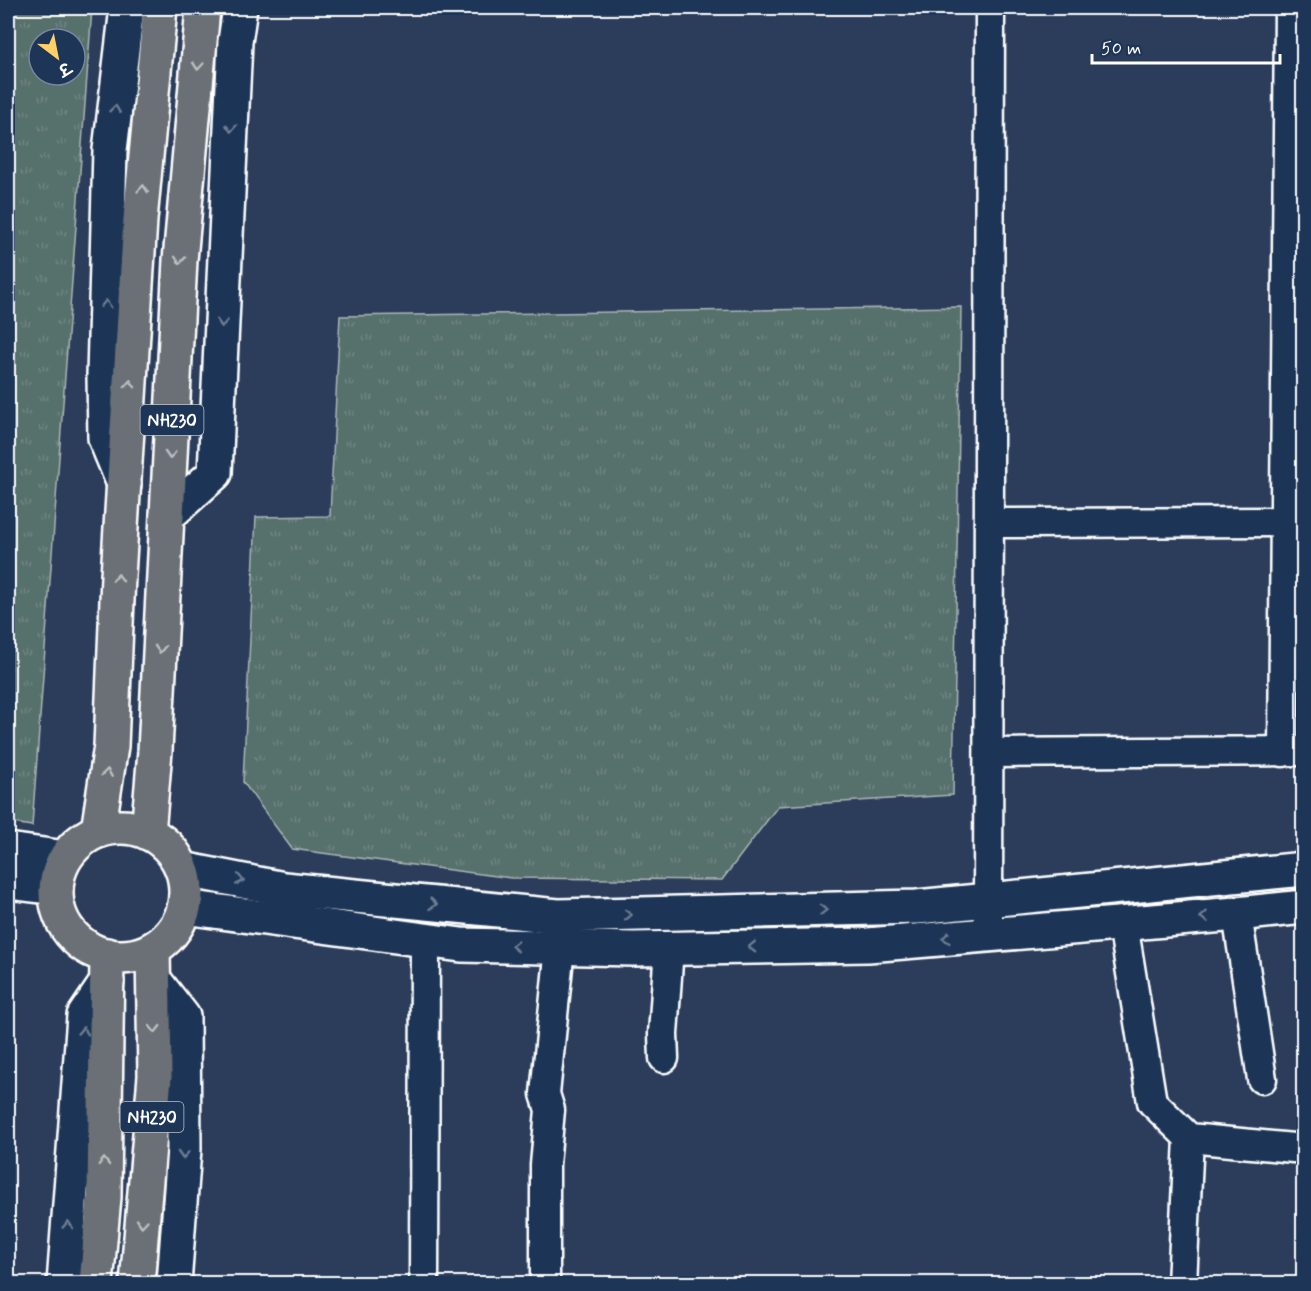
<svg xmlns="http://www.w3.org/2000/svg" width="1311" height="1291" font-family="Mynerve,'Playpen Sans Deva',sans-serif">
	<defs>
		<pattern id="grass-tufts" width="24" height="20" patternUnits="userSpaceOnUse" patternTransform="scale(1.5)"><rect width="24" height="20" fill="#576f6c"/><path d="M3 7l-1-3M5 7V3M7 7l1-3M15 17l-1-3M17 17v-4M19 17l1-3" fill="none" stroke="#708582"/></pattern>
	</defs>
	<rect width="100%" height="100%" fill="#2b3d5b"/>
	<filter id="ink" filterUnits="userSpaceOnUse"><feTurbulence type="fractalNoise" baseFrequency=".0167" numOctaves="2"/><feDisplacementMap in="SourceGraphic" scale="12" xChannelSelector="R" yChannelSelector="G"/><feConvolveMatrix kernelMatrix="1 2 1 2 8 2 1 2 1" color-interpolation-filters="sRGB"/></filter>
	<g filter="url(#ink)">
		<g fill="url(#grass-tufts)" stroke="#abb7b6" stroke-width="1.5" fill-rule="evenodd">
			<path d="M8,8H92L32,826L8,822ZM39,39H75V75H39Z"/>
			<path d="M961,307L953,795L778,806L722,880L511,878L292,849L243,782L256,517L330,516L340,316Z"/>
		</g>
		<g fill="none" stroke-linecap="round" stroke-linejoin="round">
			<defs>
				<g id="street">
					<path d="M989,523L1304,522"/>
					<path d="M1283,752L1289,8"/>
					<path d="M989,753L1304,751"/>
					<path d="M1237,914L1262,1079"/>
					<path d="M988,920L990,8"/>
					<path d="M1123,924L1152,1102L1189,1138L1304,1149"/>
					<path d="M664,1058L663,1034L669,948"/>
					<path d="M424,1284L425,940"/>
					<path d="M545,1284V1165L550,1110L545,1094L560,947"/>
					<path d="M1182,1284L1189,1138"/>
				</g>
				<g id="secondary">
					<path d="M124,484L105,438L104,376L110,150L127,8"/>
					<path d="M167,516L215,473L235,42L240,8"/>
					<path d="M8,850L65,858"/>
					<path d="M182,869L284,889L558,916L917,907L1304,869"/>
					<path d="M8,882L56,888"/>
					<path d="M185,907L461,945L633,949L868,945L1237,914L1304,907"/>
					<path d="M155,981L183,1017L184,1149L174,1284"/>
					<path d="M64,1284L84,1016L107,982"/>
				</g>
				<g id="highway">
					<circle cx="121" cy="892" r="65"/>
					<path d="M98,831L111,746L118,576L140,220L160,8"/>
					<path d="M148,833L155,751L180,260L203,8"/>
					<path d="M96,1284L104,1197L107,955"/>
					<path d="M137,1284L155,1076L153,949"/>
				</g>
			</defs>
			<use href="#street" stroke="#fff" stroke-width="33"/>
			<use href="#secondary" stroke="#fff" stroke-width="38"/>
			<use href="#highway" stroke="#fff" stroke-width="38"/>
			<use href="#street" stroke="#1d3557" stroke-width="28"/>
			<use href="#secondary" stroke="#1d3557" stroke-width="33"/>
			<use href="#highway" stroke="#6a7074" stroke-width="33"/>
		</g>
		<defs><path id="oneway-chevron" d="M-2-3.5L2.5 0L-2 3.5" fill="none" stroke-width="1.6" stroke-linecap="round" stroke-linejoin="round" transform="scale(1.5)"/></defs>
		<g stroke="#bcbfc0">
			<use href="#oneway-chevron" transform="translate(198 66) rotate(95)"/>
			<use href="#oneway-chevron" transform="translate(143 189) rotate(-85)"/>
			<use href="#oneway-chevron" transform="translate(180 260) rotate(94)"/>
			<use href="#oneway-chevron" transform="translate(130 384) rotate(-86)"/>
			<use href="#oneway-chevron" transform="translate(170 455) rotate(93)"/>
			<use href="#oneway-chevron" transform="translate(118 578) rotate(-87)"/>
			<use href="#oneway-chevron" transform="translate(160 649) rotate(93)"/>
			<use href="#oneway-chevron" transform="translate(107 773) rotate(-82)"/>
			<use href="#oneway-chevron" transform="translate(155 1029) rotate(90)"/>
			<use href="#oneway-chevron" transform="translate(104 1162) rotate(-89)"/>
			<use href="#oneway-chevron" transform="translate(142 1223) rotate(95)"/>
		</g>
		<g stroke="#6c7c92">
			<use href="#oneway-chevron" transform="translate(115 109) rotate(-83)"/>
			<use href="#oneway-chevron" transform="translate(231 128) rotate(93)"/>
			<use href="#oneway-chevron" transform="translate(106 304) rotate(-88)"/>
			<use href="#oneway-chevron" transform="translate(222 323) rotate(93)"/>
			<use href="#oneway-chevron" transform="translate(240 880) rotate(11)"/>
			<use href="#oneway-chevron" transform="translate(433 904) rotate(6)"/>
			<use href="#oneway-chevron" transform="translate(823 910) rotate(-1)"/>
			<use href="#oneway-chevron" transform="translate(628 915) rotate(-1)"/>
			<use href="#oneway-chevron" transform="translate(1204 917) rotate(175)"/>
			<use href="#oneway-chevron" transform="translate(946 938) rotate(175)"/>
			<use href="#oneway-chevron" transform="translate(515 946) rotate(-179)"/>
			<use href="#oneway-chevron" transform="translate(752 947) rotate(179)"/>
			<use href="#oneway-chevron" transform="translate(83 1031) rotate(-86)"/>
			<use href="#oneway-chevron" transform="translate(183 1155) rotate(93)"/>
			<use href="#oneway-chevron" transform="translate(68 1225) rotate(-86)"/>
		</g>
	</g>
	<g text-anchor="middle" stroke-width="5" stroke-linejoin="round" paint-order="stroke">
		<g fill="#1d3557" stroke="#bbc2cd" stroke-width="1.5">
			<rect x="140.5" y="405" width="63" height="30" rx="4.5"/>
			<rect x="120.5" y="1102" width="63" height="30" rx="4.5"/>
		</g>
		<g font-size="18" font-weight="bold" fill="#fff">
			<text x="172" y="426">NH230</text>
			<text x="152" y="1123">NH230</text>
		</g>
	</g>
	<rect width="1311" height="1291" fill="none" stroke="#1d3557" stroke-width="30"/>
	<rect x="15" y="15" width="1281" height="1261" fill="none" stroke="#fff" stroke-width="2" filter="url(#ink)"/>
	<g transform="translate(57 57) rotate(148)"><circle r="28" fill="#1d3557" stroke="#77869a" stroke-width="1.5"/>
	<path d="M0-4.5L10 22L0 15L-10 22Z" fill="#ffd166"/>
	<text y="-9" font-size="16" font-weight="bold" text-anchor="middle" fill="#ffffff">उ</text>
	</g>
	<path d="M1092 54v9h188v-9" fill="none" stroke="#ffffff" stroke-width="3"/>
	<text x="1101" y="54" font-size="18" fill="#ffffff" stroke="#1d3557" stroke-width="4.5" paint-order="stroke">50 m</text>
</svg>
